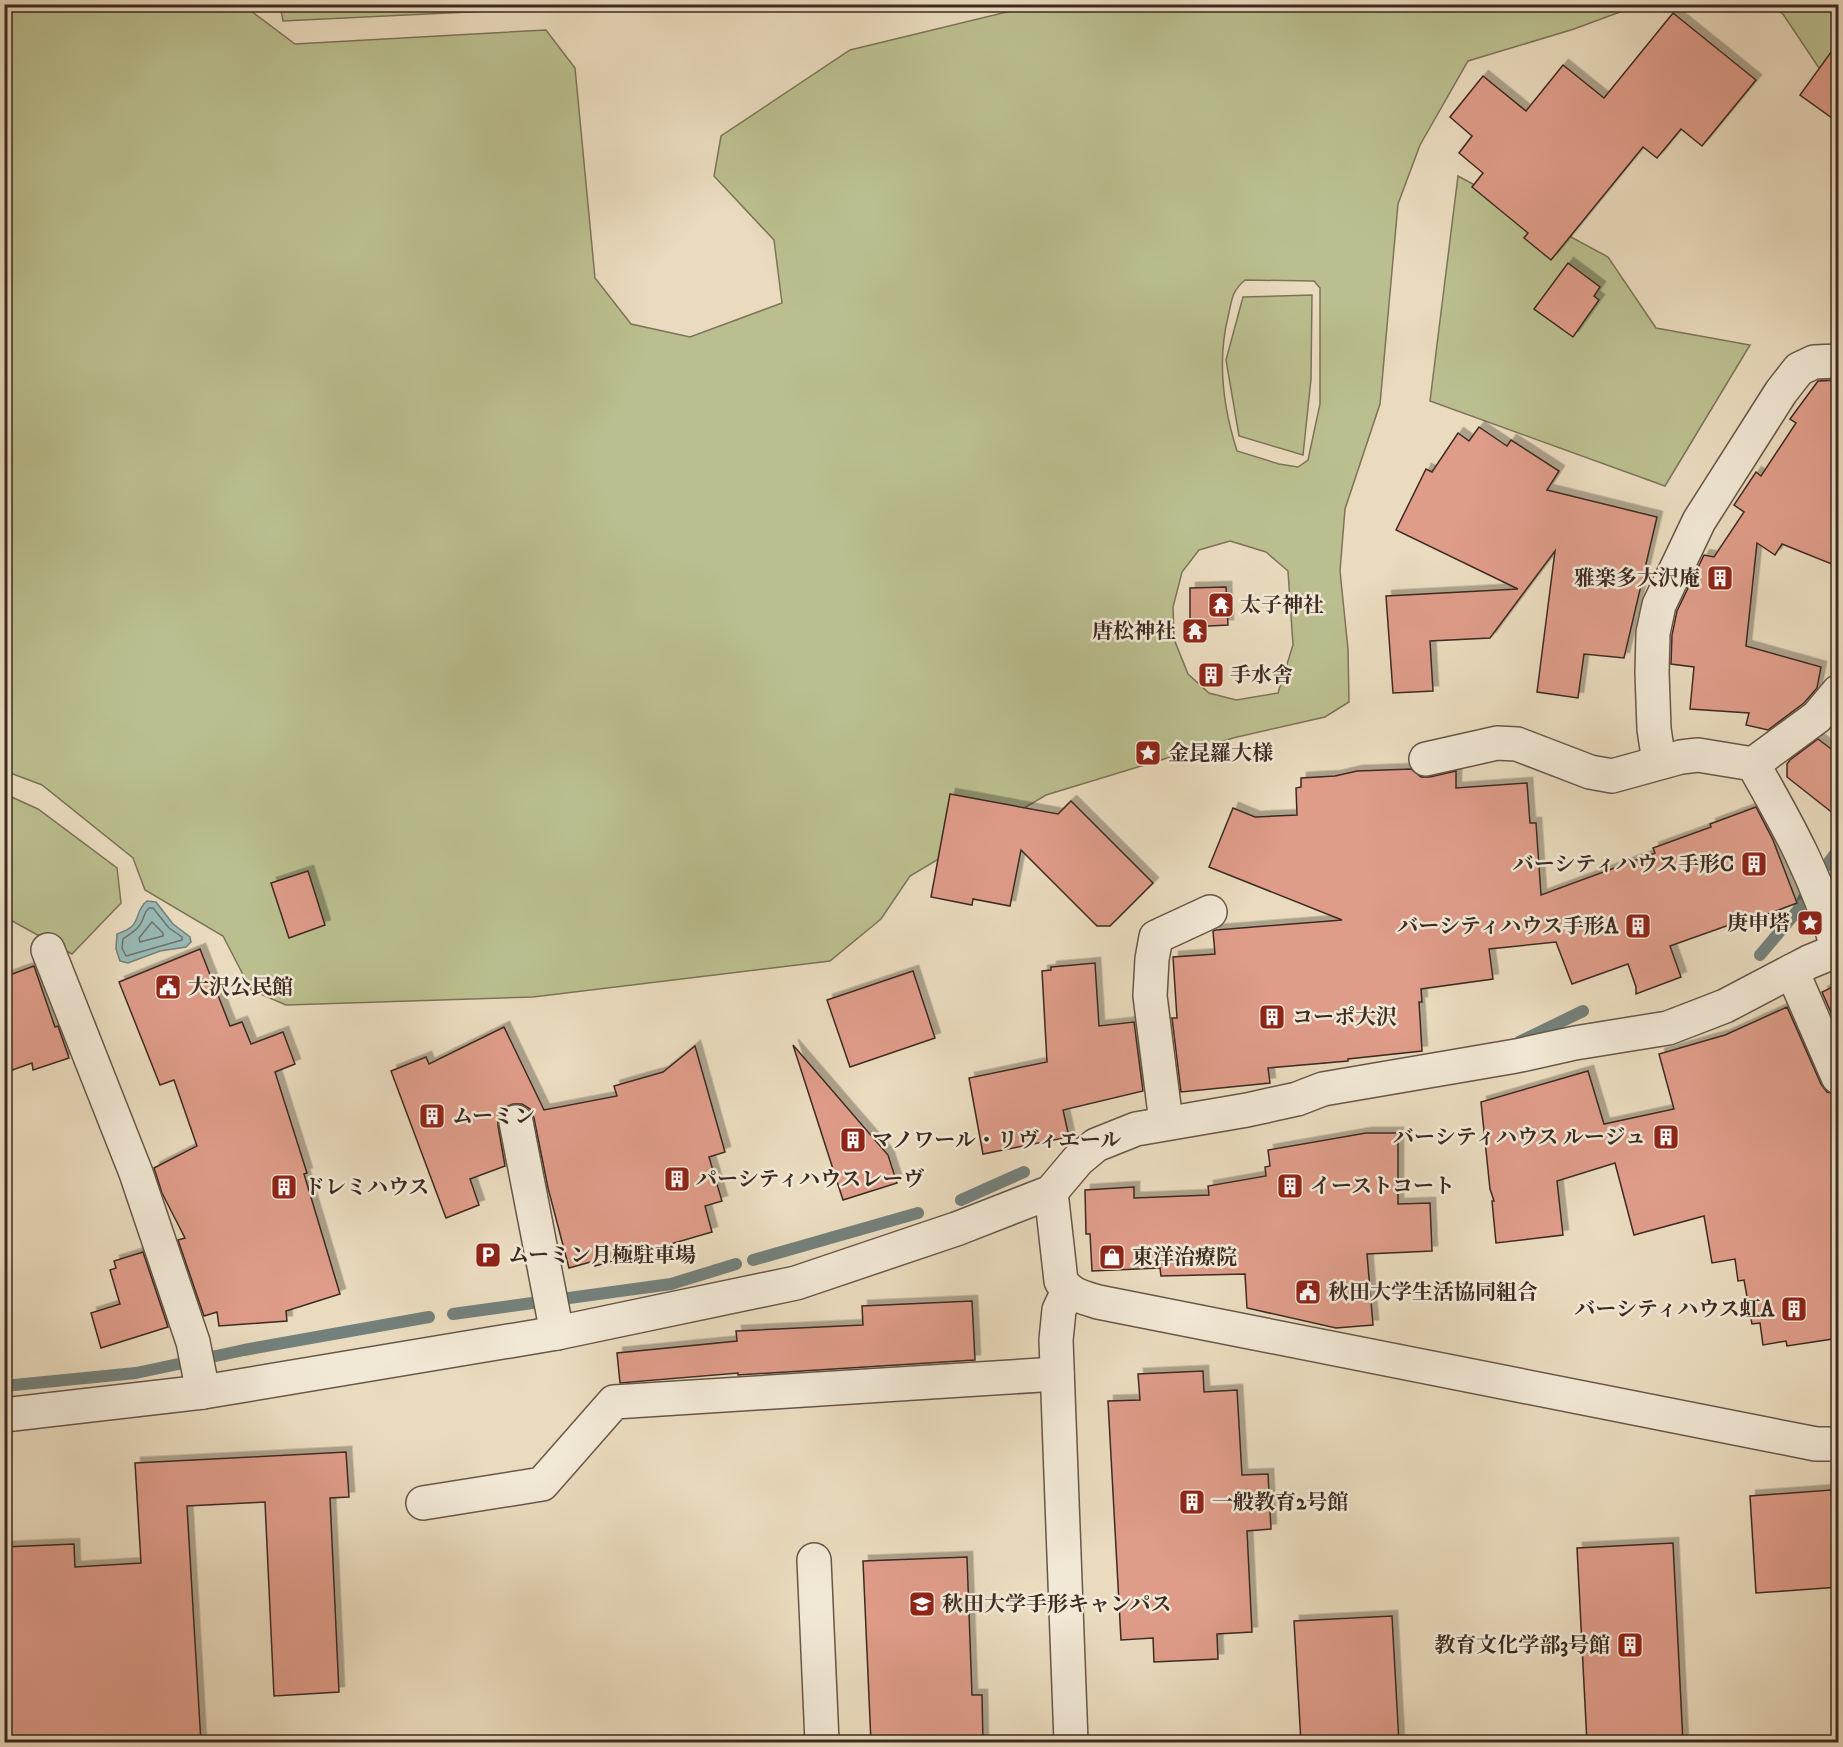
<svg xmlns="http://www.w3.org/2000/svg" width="1843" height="1747" font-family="'IM FELL DW Pica','Noto Serif JP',serif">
	<defs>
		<filter id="shadow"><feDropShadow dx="5.5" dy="-5.5" stdDeviation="0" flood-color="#0004"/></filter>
	</defs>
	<rect width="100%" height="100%" fill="#eadbbe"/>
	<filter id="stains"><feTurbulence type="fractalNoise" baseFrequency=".00333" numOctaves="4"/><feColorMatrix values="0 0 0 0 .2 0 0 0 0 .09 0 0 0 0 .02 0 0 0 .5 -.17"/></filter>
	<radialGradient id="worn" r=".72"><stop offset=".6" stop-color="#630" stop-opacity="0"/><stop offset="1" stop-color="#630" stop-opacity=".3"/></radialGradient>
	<g fill="#bbbf8f" stroke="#7c7458" stroke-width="1.5" fill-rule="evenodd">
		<path d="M4,5H243L295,44L546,30L575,68L595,278L631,324L690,337L782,303L774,240L714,176L721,136L850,50L1023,8L1026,5H1639L1574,29L1468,61L1420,145L1398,204L1380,404L1345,509L1340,571L1348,649L1349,702L1325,717L1233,738L1046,795L910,876L881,919L830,961L533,997L286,1005L251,990L223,936L145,890L133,858L42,785L5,771ZM1245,280L1314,281L1320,288V404L1308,460L1298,467L1279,464L1237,451C1223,407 1217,362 1228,317C1232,300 1231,292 1245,280ZM1230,541L1266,552L1288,571L1293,645L1278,693L1236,700L1209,693L1188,674L1174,639L1173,607L1182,572L1199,550Z"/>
		<path d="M280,5V4L614,5L283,21Z"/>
		<path d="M1768,5H1838V93L1835,92L1783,14Z"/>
		<path d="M1458,176L1608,257L1656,328L1750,345L1665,486L1430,401Z"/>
		<path d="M1312,295L1311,379L1303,455L1239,436L1226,360L1243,297Z"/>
		<path d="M5,794L38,809L117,868L121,903L72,954L5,917Z"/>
	</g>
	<path fill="#99bab7" stroke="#74807b" stroke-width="1.5" d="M147,901L156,902L173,924L190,937L191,942L186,947L160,951L128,963L120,961L116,949L117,934C122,932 128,930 131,927C140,920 136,909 147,901Z"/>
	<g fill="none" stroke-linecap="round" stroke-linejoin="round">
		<g stroke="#6b726c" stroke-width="1.5">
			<path d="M149,908H153L169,928L182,937V940L126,956L122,948L123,939C131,933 138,930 142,921C145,915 144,912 149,908Z"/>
			<path d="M152,922L163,933V936L140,942L139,938Z"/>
		</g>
		<g stroke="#74807b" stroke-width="12">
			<path d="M1760,955L1798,910L1808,890L1838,850"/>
			<path d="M1519,1042L1583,1011"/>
			<path d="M961,1200L1024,1172"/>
			<path d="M753,1260L918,1213"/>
			<path d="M453,1314L671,1284L736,1264"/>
			<path d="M4,1386L136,1373L244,1350L429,1317"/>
		</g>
	</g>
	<g fill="#df9c89" stroke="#3d2a22" stroke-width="1.5" filter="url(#shadow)">
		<path d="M1673,13L1756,80L1702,146L1681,129L1657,158L1643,147L1551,260L1524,238L1528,233L1472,187L1483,173L1459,153L1472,136L1450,117L1483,76L1526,111L1563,65L1604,98Z"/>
		<path d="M1839,41V123L1800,95Z"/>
		<path d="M1568,263L1600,287L1594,296L1599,300L1573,337L1534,309Z"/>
		<path d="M1839,380V567L1782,544L1775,555L1757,543L1746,646L1821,667L1817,688L1804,703L1768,730L1746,725L1749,713L1690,709L1694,667L1671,664L1672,635L1677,611L1704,555L1714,557L1744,512L1734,505L1756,472L1761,476L1796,423L1790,419L1818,381Z"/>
		<path d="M1479,427L1507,446L1511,440L1559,471L1547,490L1657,517L1624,658L1584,654L1578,698L1537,692L1555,551L1490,638L1430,641L1433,691L1393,693L1386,596L1518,589L1396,530L1426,469L1432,472L1458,433L1469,441Z"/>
		<path d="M1226,587L1228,625L1190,627V588Z"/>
		<path d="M1818,739L1839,755V818L1787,777V764L1790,760Z"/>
		<path d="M1411,769L1421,777H1430L1456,771V788L1527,783L1530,823H1536L1541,895L1655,853L1653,848L1711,827L1710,824L1756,807L1773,840L1797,903L1747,922L1746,919L1670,946L1681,977L1636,994V987L1628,964L1572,984L1556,942L1489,949L1493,979L1421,989L1422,1002H1419L1422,1051L1348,1059V1061L1268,1068L1270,1083L1181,1092L1172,1018H1177L1173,957L1215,954L1213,931L1216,930L1342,920L1209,867L1233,808L1255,817L1297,815L1296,788L1301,787V778L1335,776L1357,771Z"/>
		<path d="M950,794L1058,814L1071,801L1153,883L1110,926H1097L1021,850L1010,906L973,899L972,905L931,897Z"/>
		<path d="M308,871L325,925L289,938L271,883Z"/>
		<path d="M200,949L230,1026L242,1022L251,1044L283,1032L295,1064L275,1072L307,1173L304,1174L340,1294L286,1311L287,1321L219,1326L217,1312L204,1316L178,1240L185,1238L162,1193L154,1168L197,1146L174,1080L160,1085L119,982Z"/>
		<path d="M1095,963L1099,1026L1134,1022L1143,1091L1063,1110L1069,1137L983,1154L969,1078L1047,1062L1042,971L1051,970V967Z"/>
		<path d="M34,966L55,1027L58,1026L69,1058L33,1070L32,1063L4,1073V977Z"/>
		<path d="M913,971L935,1038L850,1067L827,1000Z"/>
		<path d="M1839,984V1031L1822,992Z"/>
		<path d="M1787,1007L1821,1084L1827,1092L1839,1095V1338L1787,1346L1786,1341L1763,1345L1760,1323L1752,1324L1744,1280L1738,1281L1735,1259L1712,1263L1704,1216L1634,1235L1615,1163L1557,1181L1563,1235L1496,1243L1492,1201H1494L1490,1189L1481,1102L1588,1071L1604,1124L1674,1109L1659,1054L1725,1035Z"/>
		<path d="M504,1027L544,1110L617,1096L614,1086L663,1072L695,1046L725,1152L709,1157L722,1201L705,1206L712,1232L595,1266L594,1261L569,1268L548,1188L534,1118L530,1109L522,1104H513L503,1108L498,1116V1126L505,1166L470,1179L479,1205L446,1218L391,1071L426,1057L429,1064Z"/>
		<path d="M793,1045L888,1155L897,1183L843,1200Z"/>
		<path d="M1366,1133H1398V1204L1430,1203L1432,1251L1367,1254L1373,1325L1336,1328L1247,1308L1245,1274L1161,1276L1160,1268L1092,1271L1090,1234H1086L1085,1190L1134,1187V1198L1209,1195L1208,1186L1266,1176L1265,1167L1270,1166L1268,1150Z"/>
		<path d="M143,1252L168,1327L101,1348L91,1313L120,1304L110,1270L116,1268L114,1261Z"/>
		<path d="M972,1301L975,1360L738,1375V1373L620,1383L617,1353L737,1341L736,1331L863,1325L862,1306Z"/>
		<path d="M1203,1371L1204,1392L1237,1390L1242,1475L1268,1474L1271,1529L1247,1531L1252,1632L1217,1634L1218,1659L1154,1662L1153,1638L1121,1640L1108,1401L1140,1400L1138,1374Z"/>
		<path d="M346,1452L349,1497L330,1498L339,1692L274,1696L265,1502L187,1506L201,1743H4V1547L74,1544L75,1567L141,1563L135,1463Z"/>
		<path d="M1831,1490L1839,1587L1756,1593L1750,1496Z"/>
		<path d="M1673,1543L1683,1743H1587L1577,1548Z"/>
		<path d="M967,1557L972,1695H982L983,1743H871L863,1561Z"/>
		<path d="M1392,1616L1399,1743H1301L1294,1621Z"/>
	</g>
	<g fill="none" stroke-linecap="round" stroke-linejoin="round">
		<defs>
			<g id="minor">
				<path d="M1426,759L1497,743L1517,744L1590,772L1612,776L1681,757L1698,755L1753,764C1789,827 1818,879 1838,950"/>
				<path d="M1659,762L1654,729L1652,672L1653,633L1659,605L1699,521L1781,392L1799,369L1814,362L1838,361"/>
				<path d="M1753,764L1817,717L1838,692"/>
				<path d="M48,950L136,1173L193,1342L203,1392"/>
				<path d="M1792,971L1838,1077"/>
				<path d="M516,1122L557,1333"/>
				<path d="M1166,1122L1150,996L1152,959L1156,937L1210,912"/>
				<path d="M1051,1192L1061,1281C1070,1295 1082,1297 1098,1302L1816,1444H1838"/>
				<path d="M1068,1291L1059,1310L1056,1340L1071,1742"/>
				<path d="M4,1415L203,1392L557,1333L796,1283L956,1229L1051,1192L1078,1160L1096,1145L1136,1129L1247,1110L1297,1099L1323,1089L1516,1056L1575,1043L1668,1028L1725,1006L1809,962L1838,950"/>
				<path d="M423,1503L542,1484L614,1402L1057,1374"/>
				<path d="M814,1560L822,1742"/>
			</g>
		</defs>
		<use href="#minor" stroke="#685649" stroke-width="36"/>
		<use href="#minor" stroke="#f1e8d5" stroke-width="33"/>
	</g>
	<defs>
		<symbol id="building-square" viewBox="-11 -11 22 22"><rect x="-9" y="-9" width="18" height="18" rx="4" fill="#8f2418" stroke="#f1e8d5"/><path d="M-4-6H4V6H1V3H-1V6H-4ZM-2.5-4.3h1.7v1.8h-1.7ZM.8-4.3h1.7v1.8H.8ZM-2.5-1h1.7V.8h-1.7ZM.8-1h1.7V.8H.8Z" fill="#fff"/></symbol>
		<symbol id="temple-square" viewBox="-11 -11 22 22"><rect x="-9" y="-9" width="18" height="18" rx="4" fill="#8f2418" stroke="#f1e8d5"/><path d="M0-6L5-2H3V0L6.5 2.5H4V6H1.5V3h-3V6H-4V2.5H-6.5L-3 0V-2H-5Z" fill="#fff"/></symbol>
		<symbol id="sight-square" viewBox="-11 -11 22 22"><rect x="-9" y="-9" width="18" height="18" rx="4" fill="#8f2418" stroke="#f1e8d5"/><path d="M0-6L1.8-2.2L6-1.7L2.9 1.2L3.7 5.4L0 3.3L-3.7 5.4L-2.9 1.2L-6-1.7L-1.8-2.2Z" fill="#fff"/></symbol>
		<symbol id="civic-square" viewBox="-11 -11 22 22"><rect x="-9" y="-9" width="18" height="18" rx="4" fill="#8f2418" stroke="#f1e8d5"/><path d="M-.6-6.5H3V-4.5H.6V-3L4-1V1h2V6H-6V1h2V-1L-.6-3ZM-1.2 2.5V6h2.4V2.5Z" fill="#fff"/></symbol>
		<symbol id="parking-square" viewBox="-11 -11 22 22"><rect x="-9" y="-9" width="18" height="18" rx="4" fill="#8f2418" stroke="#f1e8d5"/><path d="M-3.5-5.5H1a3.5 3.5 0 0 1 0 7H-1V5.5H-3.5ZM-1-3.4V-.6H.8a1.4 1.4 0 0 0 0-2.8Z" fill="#fff"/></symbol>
		<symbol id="shop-square" viewBox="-11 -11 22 22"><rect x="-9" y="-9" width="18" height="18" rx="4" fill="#8f2418" stroke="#f1e8d5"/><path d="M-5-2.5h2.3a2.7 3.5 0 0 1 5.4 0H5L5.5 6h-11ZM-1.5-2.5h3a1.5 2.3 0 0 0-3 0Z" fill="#fff"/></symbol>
		<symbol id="university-square" viewBox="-11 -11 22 22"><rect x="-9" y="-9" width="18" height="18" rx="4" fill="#8f2418" stroke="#f1e8d5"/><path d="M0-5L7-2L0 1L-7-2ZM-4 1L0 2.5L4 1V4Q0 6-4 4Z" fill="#fff"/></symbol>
	</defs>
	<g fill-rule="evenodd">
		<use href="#building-square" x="1705" y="563" width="30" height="30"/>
		<use href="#temple-square" x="1206" y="590" width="30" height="30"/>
		<use href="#temple-square" x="1180" y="616" width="30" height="30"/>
		<use href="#building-square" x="1196" y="660" width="30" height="30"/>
		<use href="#sight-square" x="1133" y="738" width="30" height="30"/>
		<use href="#building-square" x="1739" y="849" width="30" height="30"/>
		<use href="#sight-square" x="1795" y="908" width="30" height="30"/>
		<use href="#building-square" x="1623" y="911" width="30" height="30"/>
		<use href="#civic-square" x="153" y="972" width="30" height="30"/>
		<use href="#building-square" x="1257" y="1002" width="30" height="30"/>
		<use href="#building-square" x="417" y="1101" width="30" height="30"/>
		<use href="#building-square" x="1651" y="1122" width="30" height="30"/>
		<use href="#building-square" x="838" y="1125" width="30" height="30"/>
		<use href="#building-square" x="662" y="1164" width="30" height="30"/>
		<use href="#building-square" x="1275" y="1171" width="30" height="30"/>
		<use href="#building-square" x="269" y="1172" width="30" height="30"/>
		<use href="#parking-square" x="473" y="1240" width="30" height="30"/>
		<use href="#shop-square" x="1097" y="1242" width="30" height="30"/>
		<use href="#civic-square" x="1293" y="1277" width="30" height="30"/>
		<use href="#building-square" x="1779" y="1294" width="30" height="30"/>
		<use href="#building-square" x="1177" y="1487" width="30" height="30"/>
		<use href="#university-square" x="907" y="1589" width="30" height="30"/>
		<use href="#building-square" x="1615" y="1630" width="30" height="30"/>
	</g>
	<g text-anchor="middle" stroke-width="5" stroke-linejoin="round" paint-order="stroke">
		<g font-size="21" font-weight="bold" fill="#3d2a22" stroke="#f1e8d5" text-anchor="start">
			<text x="1700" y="585" text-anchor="end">雅楽多大沢庵</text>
			<text x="1240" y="612">太子神社</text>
			<text x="1176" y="638" text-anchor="end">唐松神社</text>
			<text x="1230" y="682">手水舎</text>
			<text x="1168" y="760">金昆羅大様</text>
			<text x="1734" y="871" text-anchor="end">バーシティハウス手形C</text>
			<text x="1790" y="930" text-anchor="end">庚申塔</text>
			<text x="1618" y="933" text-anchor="end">バーシティハウス手形A</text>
			<text x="188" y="994">大沢公民館</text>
			<text x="1292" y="1024">コーポ大沢</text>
			<text x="452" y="1123">ムーミン</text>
			<text x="1646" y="1144" text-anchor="end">バーシティハウス ルージュ</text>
			<text x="872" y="1147">マノワール・リヴィエール</text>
			<text x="696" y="1186">パーシティハウスレーヴ</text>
			<text x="1310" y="1193">イーストコート</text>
			<text x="304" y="1194">ドレミハウス</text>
			<text x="508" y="1262">ムーミン月極駐車場</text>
			<text x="1132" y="1264">東洋治療院</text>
			<text x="1328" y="1299">秋田大学生活協同組合</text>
			<text x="1774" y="1316" text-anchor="end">バーシティハウス虹A</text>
			<text x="1212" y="1509">一般教育2号館</text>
			<text x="942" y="1611">秋田大学手形キャンパス</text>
			<text x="1610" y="1652" text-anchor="end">教育文化学部3号館</text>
		</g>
	</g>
	<rect width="1843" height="1747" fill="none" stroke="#eadbbe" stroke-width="24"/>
	<rect x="6" y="6" width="1831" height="1735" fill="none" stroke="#3d2a22" stroke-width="3"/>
	<rect x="12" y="12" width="1819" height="1723" fill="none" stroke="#3d2a22" stroke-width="1.5"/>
	<rect width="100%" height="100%" filter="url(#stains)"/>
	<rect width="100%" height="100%" fill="url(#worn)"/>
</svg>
